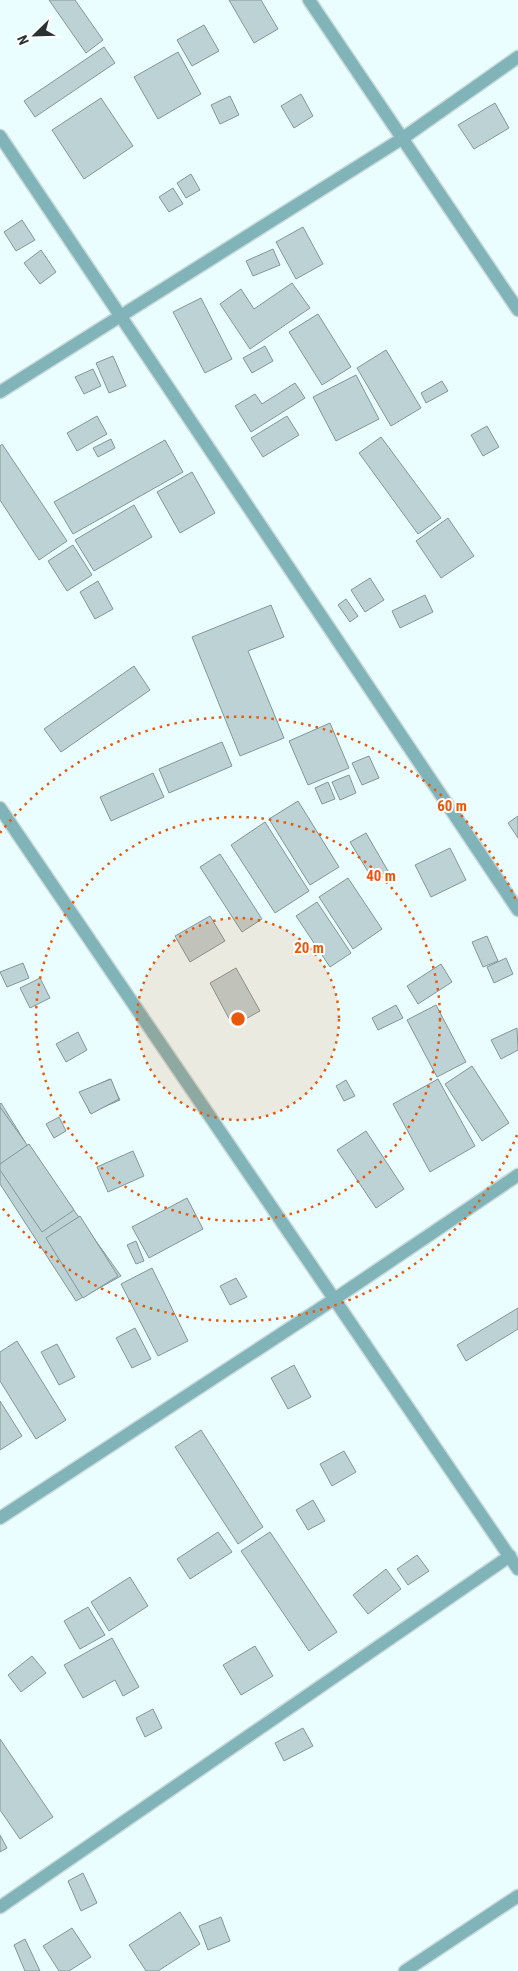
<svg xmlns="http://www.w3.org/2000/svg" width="518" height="1971" font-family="'Roboto Condensed',sans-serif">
	<rect width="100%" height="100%" fill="#ebfeff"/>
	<g fill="#bcd2d4" stroke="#829798">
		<path d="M49,0H75L103,40L86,53Z"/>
		<path d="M229,0H261L278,29L254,43Z"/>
		<path d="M204,25L219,51L192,66L177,40Z"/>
		<path d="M104,47L115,63L35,117L24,101Z"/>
		<path d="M178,52L201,94L158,119L134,77Z"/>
		<path d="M301,94L313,116L294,128L281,106Z"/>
		<path d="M230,96L239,115L220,124L211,105Z"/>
		<path d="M101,98L133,146L84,179L52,130Z"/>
		<path d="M495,103L509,128L474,149L458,125Z"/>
		<path d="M191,174L200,190L186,198L177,183Z"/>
		<path d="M173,188L183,204L169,212L159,197Z"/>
		<path d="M22,220L35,240L16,251L4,232Z"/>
		<path d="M303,227L323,264L296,279L276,242Z"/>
		<path d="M273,249L280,265L253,276L246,261Z"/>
		<path d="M41,250L56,272L40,284L24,263Z"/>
		<path d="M292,283L310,308L250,349L220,304L241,289L254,309Z"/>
		<path d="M201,298L232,359L205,373L173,312Z"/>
		<path d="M318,314L351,367L322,385L289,332Z"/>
		<path d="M265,346L273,361L252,373L243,358Z"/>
		<path d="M386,350L421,408L391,426L357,368Z"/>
		<path d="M113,356L126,386L109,393L96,363Z"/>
		<path d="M93,369L101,386L84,394L75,377Z"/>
		<path d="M356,375L379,419L336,441L313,397Z"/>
		<path d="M442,381L448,391L426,403L421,393Z"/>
		<path d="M295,383L305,398L251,432L235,406L255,394L262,404Z"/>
		<path d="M97,416L107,434L77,451L67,433Z"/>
		<path d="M287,416L299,435L263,457L251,438Z"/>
		<path d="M487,426L499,447L483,456L471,435Z"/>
		<path d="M381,437L441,518L418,534L359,453Z"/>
		<path d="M111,439L115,448L98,457L93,448Z"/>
		<path d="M165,440L183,472L73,534L54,502Z"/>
		<path d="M2,444L67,541L39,560L0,500V446Z"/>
		<path d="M192,472L215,513L180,533L157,492Z"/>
		<path d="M134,505L152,537L94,571L75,540Z"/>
		<path d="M448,518L474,556L441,578L416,541Z"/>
		<path d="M73,545L92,575L67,591L48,561Z"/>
		<path d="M370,578L384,600L365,612L351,590Z"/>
		<path d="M98,581L113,609L95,619L80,592Z"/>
		<path d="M425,595L433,612L400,628L392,611Z"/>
		<path d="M346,599L358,616L350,622L338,605Z"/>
		<path d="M271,605L284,637L248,651L284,738L240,756L192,637Z"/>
		<path d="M134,666L150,690L61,752L44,729Z"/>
		<path d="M330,723L349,768L308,785L289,741Z"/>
		<path d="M222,742L232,766L169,793L159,769Z"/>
		<path d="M369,756L379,778L362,785L352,763Z"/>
		<path d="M153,773L164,797L111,821L100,797Z"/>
		<path d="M349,775L356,793L340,800L332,782Z"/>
		<path d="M328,782L335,799L322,804L315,788Z"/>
		<path d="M298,801L339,867L310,885L269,819Z"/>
		<path d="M518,816V838L508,823Z"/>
		<path d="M265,822L309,891L275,913L231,845Z"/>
		<path d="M366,833L388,871L373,880L350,842Z"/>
		<path d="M450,848L466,880L431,897L415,865Z"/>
		<path d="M220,854L262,919L242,932L200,867Z"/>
		<path d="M348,878L382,929L353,949L319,897Z"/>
		<path d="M317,902L351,953L330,967L296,916Z"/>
		<path d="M210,916L225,941L190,962L175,936Z"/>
		<path d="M487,936L498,961L483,967L472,942Z"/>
		<path d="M506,958L513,974L494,983L487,967Z"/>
		<path d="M23,963L29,978L7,987L0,972Z"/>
		<path d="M441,964L452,982L418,1004L407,986Z"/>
		<path d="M236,968L260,1011L233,1026L210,983Z"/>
		<path d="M40,978L50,998L30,1008L20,988Z"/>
		<path d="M396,1005L403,1018L378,1030L372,1018Z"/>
		<path d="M436,1005L466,1062L437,1077L407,1020Z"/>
		<path d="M517,1028L518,1050L501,1059L491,1040Z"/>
		<path d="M78,1032L87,1050L66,1062L56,1044Z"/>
		<path d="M472,1066L509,1123L482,1141L445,1084Z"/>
		<path d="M110,1079L120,1100L90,1113L81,1092Z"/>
		<path d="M111,1079L119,1099L91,1114L79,1092Z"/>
		<path d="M438,1079L475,1146L430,1172L393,1104Z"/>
		<path d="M346,1080L355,1096L344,1101L336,1086Z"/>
		<path d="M1,1103L25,1142L0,1158V1104Z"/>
		<path d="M0,1107L121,1276L76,1301L0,1184Z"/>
		<path d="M59,1117L66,1131L54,1138L46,1124Z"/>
		<path d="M366,1131L404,1189L376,1208L337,1150Z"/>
		<path d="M29,1144L74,1210L42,1232L0,1170V1164Z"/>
		<path d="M133,1151L144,1176L108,1192L97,1167Z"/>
		<path d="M187,1198L203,1229L149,1258L132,1227Z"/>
		<path d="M80,1216L118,1276L83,1298L46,1238Z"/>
		<path d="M136,1241L144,1261L136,1264L127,1245Z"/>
		<path d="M152,1268L188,1341L158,1356L121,1284Z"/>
		<path d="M236,1278L247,1297L230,1305L220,1286Z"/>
		<path d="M518,1308V1329L466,1361L457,1345Z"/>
		<path d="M135,1328L151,1359L132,1368L116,1338Z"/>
		<path d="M17,1341L66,1420L36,1439L0,1381V1352Z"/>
		<path d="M57,1344L75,1377L59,1385L41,1352Z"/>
		<path d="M294,1365L311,1397L288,1409L271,1378Z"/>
		<path d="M0,1401L22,1436L0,1450Z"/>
		<path d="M201,1430L263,1527L238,1544L175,1447Z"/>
		<path d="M344,1451L356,1472L332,1486L320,1464Z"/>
		<path d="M313,1500L325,1521L308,1530L296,1510Z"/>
		<path d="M218,1532L232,1552L190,1579L177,1559Z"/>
		<path d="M270,1532L337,1632L309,1651L241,1551Z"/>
		<path d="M417,1555L429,1571L408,1585L397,1569Z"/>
		<path d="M386,1569L401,1589L368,1614L353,1595Z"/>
		<path d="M130,1577L148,1606L109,1631L91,1602Z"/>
		<path d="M88,1607L105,1635L80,1649L64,1621Z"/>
		<path d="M112,1638L139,1687L123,1696L115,1680L83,1698L64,1665Z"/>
		<path d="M255,1646L273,1676L241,1695L223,1665Z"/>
		<path d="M32,1656L46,1673L21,1692L8,1675Z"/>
		<path d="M153,1709L162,1728L145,1737L136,1718Z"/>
		<path d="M303,1728L313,1746L284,1761L275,1743Z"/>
		<path d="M0,1739L53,1817L20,1839L0,1810Z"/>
		<path d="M0,1835L7,1848L0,1852Z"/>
		<path d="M83,1873L97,1903L81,1911L68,1881Z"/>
		<path d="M180,1912L200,1944L158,1971H146L129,1945Z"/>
		<path d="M221,1917L230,1941L208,1950L199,1926Z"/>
		<path d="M72,1928L91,1957L69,1971H59L43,1946Z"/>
		<path d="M25,1939L40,1971H25L14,1945Z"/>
	</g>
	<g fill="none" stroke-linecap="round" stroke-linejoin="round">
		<defs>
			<g id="minor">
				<path d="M309,0L518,310"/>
				<path d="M0,136L518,910"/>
				<path d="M0,392L403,138L518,57"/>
				<path d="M0,808L518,1569"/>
				<path d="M0,1518L333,1300L518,1175"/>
				<path d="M0,1907L510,1556"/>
				<path d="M405,1971L518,1896"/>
			</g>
		</defs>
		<use href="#minor" stroke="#c8d9da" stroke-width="15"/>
		<use href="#minor" stroke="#81b4b8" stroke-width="12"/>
	</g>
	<circle cx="238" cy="1019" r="101" fill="#e8590c" fill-opacity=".12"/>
	<g fill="none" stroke="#e8590c" stroke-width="2.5" stroke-dasharray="2.5 5">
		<circle cx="238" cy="1019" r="101"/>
		<circle cx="238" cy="1019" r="202"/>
		<path d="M517 1135A302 302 0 0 1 0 1205M0 833A302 302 0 0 1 517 903"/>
	</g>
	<circle cx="238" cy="1019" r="8" fill="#e8590c" stroke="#fff" stroke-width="2.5"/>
	<g font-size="15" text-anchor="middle" font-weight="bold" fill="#e8590c" stroke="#fff" stroke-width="4" stroke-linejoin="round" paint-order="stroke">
		<text x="452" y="811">60 m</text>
		<text x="381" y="881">40 m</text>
		<text x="309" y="953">20 m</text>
	</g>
	<g transform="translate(35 35) rotate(247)" stroke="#ffffff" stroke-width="4" paint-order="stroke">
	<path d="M0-4L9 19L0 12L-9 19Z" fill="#2a3334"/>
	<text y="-8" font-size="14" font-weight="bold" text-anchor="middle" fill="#2a3334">N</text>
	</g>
</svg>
